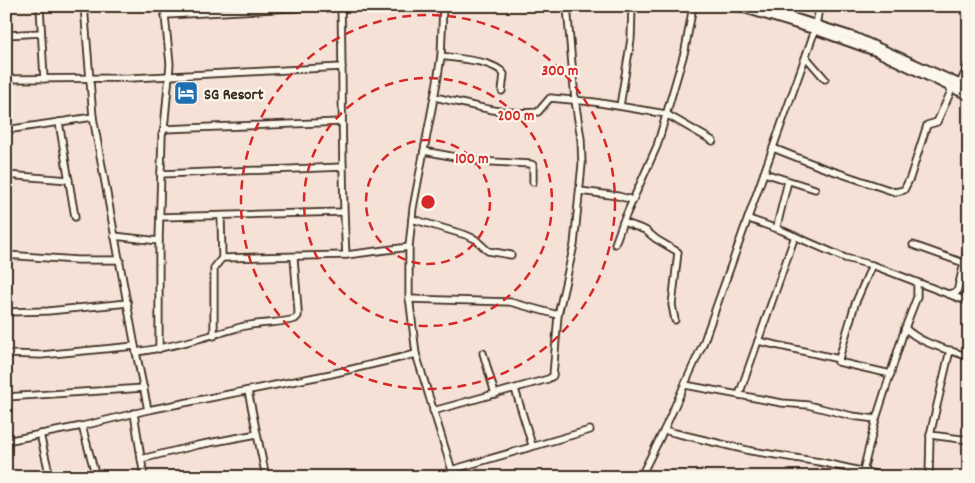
<svg xmlns="http://www.w3.org/2000/svg" width="975" height="483" font-family="Dekko,sans-serif">
	<rect width="100%" height="100%" fill="#f6e1d7"/>
	<filter id="ink" filterUnits="userSpaceOnUse"><feTurbulence type="fractalNoise" baseFrequency=".02" numOctaves="2"/><feDisplacementMap in="SourceGraphic" scale="10" xChannelSelector="R" yChannelSelector="G"/><feConvolveMatrix kernelMatrix="1 2 1 2 8 2 1 2 1" color-interpolation-filters="sRGB"/></filter>
	<g filter="url(#ink)">
		<g fill="none" stroke-linecap="round" stroke-linejoin="round">
			<defs>
				<g id="minor">
					<path d="M40,6L44,79"/>
					<path d="M84,6L93,117L136,352L148,410"/>
					<path d="M341,6C343,89 341,172 346,255"/>
					<path d="M443,6L441,56L437,82L413,208L409,247V296L416,354L454,477"/>
					<path d="M166,15L327,6"/>
					<path d="M6,35L41,33"/>
					<path d="M441,56C457,59 494,60 504,74L502,91"/>
					<path d="M806,57L825,79"/>
					<path d="M6,79L131,78L342,67"/>
					<path d="M959,86L969,63"/>
					<path d="M434,97C470,104 501,116 538,112L550,98L594,102L666,114L713,141"/>
					<path d="M620,106L631,39L632,6"/>
					<path d="M59,122L75,217"/>
					<path d="M164,129L341,122"/>
					<path d="M6,130L93,117"/>
					<path d="M773,148L821,167L895,192L904,190L910,178L927,125L937,122L952,89"/>
					<path d="M424,151L477,161L531,164L533,165V182"/>
					<path d="M764,173L815,189"/>
					<path d="M160,174L343,167"/>
					<path d="M6,175L69,180"/>
					<path d="M580,191L618,196L633,200"/>
					<path d="M160,217L343,212"/>
					<path d="M412,219L466,235L475,239L488,251L511,255"/>
					<path d="M749,219L783,231L845,258L872,265L969,302"/>
					<path d="M623,222L645,230L656,239L678,252L672,305L675,320"/>
					<path d="M777,226L788,181"/>
					<path d="M114,236L159,241"/>
					<path d="M615,244L623,222L657,146L685,50L693,6"/>
					<path d="M913,245L964,263L957,292L948,294"/>
					<path d="M6,255L77,260H120"/>
					<path d="M222,258L346,255L409,247"/>
					<path d="M964,263L969,247"/>
					<path d="M872,265L855,304L838,362L891,374"/>
					<path d="M409,299L510,302L558,315"/>
					<path d="M6,312L48,311L128,303"/>
					<path d="M905,328C921,344 947,349 969,357"/>
					<path d="M214,336V268L222,258L221,216"/>
					<path d="M758,341L839,359"/>
					<path d="M159,349V241L162,135L164,129L170,64L164,6"/>
					<path d="M136,352C172,347 206,337 241,327C259,322 277,324 295,319L298,316V310L294,258"/>
					<path d="M483,353L495,394"/>
					<path d="M6,354L41,355L135,346"/>
					<path d="M685,385L782,403L808,405L852,416L876,419"/>
					<path d="M515,389L532,445"/>
					<path d="M248,391L266,477"/>
					<path d="M739,395L795,236"/>
					<path d="M6,397L144,388"/>
					<path d="M433,411L548,379L553,376L558,315L574,245L582,164L581,139L575,100L567,6"/>
					<path d="M134,413L144,477"/>
					<path d="M82,426L96,477"/>
					<path d="M664,430L675,433L751,451L820,462L888,477"/>
					<path d="M40,434L50,477"/>
					<path d="M930,435L969,440"/>
					<path d="M6,441L82,426L148,410L331,374L416,354"/>
					<path d="M141,459L198,445L257,434"/>
					<path d="M451,470L590,430"/>
					<path d="M865,472L864,467L876,419L905,328L917,297V283"/>
					<path d="M641,476L664,430L703,344L815,30L819,9"/>
					<path d="M929,477L930,435L950,350"/>
				</g>
				<g id="major">
					<path d="M736,6L815,30L877,52L969,96"/>
					<path d="M757,6L855,37L969,88"/>
				</g>
			</defs>
			<use href="#minor" stroke="#3b2a1e" stroke-width="9"/>
			<use href="#major" stroke="#3b2a1e" stroke-width="11"/>
			<use href="#minor" stroke="#fbf7ec" stroke-width="5.5"/>
			<use href="#major" stroke="#fbf7ec" stroke-width="7"/>
		</g>
	</g>
	<g fill="none" stroke="#d62828" stroke-width="2.5" stroke-dasharray="9 6">
		<circle cx="428" cy="202" r="62"/>
		<circle cx="428" cy="202" r="124"/>
		<circle cx="428" cy="202" r="187"/>
	</g>
	<defs>
		<symbol id="hotel-square" viewBox="-11 -11 22 22"><rect x="-9" y="-9" width="18" height="18" rx="4" fill="#1f6fb2" stroke="#fbf7ec"/><path d="M-6-4.5h1.5V1H6V5H4.5V3h-9V5H-6ZM-4 0a1.8 1.8 0 1 1 3.6 0ZM.5 0V-2.5h3Q6-2.5 6 0Z" fill="#fff"/></symbol>
	</defs>
	<g fill-rule="evenodd">
		<use href="#hotel-square" x="172" y="79" width="28" height="28"/>
	</g>
	<g text-anchor="middle" stroke-width="4.5" stroke-linejoin="round" paint-order="stroke">
		<g font-size="16" font-weight="bold" fill="#3b2a1e" stroke="#fbf7ec" text-anchor="start">
			<text x="204" y="99">SG Resort</text>
		</g>
	</g>
	<circle cx="428" cy="202" r="8" fill="#d62828" stroke="#fbf7ec" stroke-width="2.5"/>
	<g font-size="15" text-anchor="middle" font-weight="bold" fill="#d62828" stroke="#fbf7ec" stroke-width="4.5" stroke-linejoin="round" paint-order="stroke">
		<text x="560" y="75">300 m</text>
		<text x="516" y="120">200 m</text>
		<text x="472" y="163">100 m</text>
	</g>
	<rect width="975" height="483" fill="none" stroke="#fbf7ec" stroke-width="25"/>
	<rect x="12" y="12" width="950" height="458" fill="none" stroke="#3b2a1e" stroke-width="2" filter="url(#ink)"/>
</svg>
